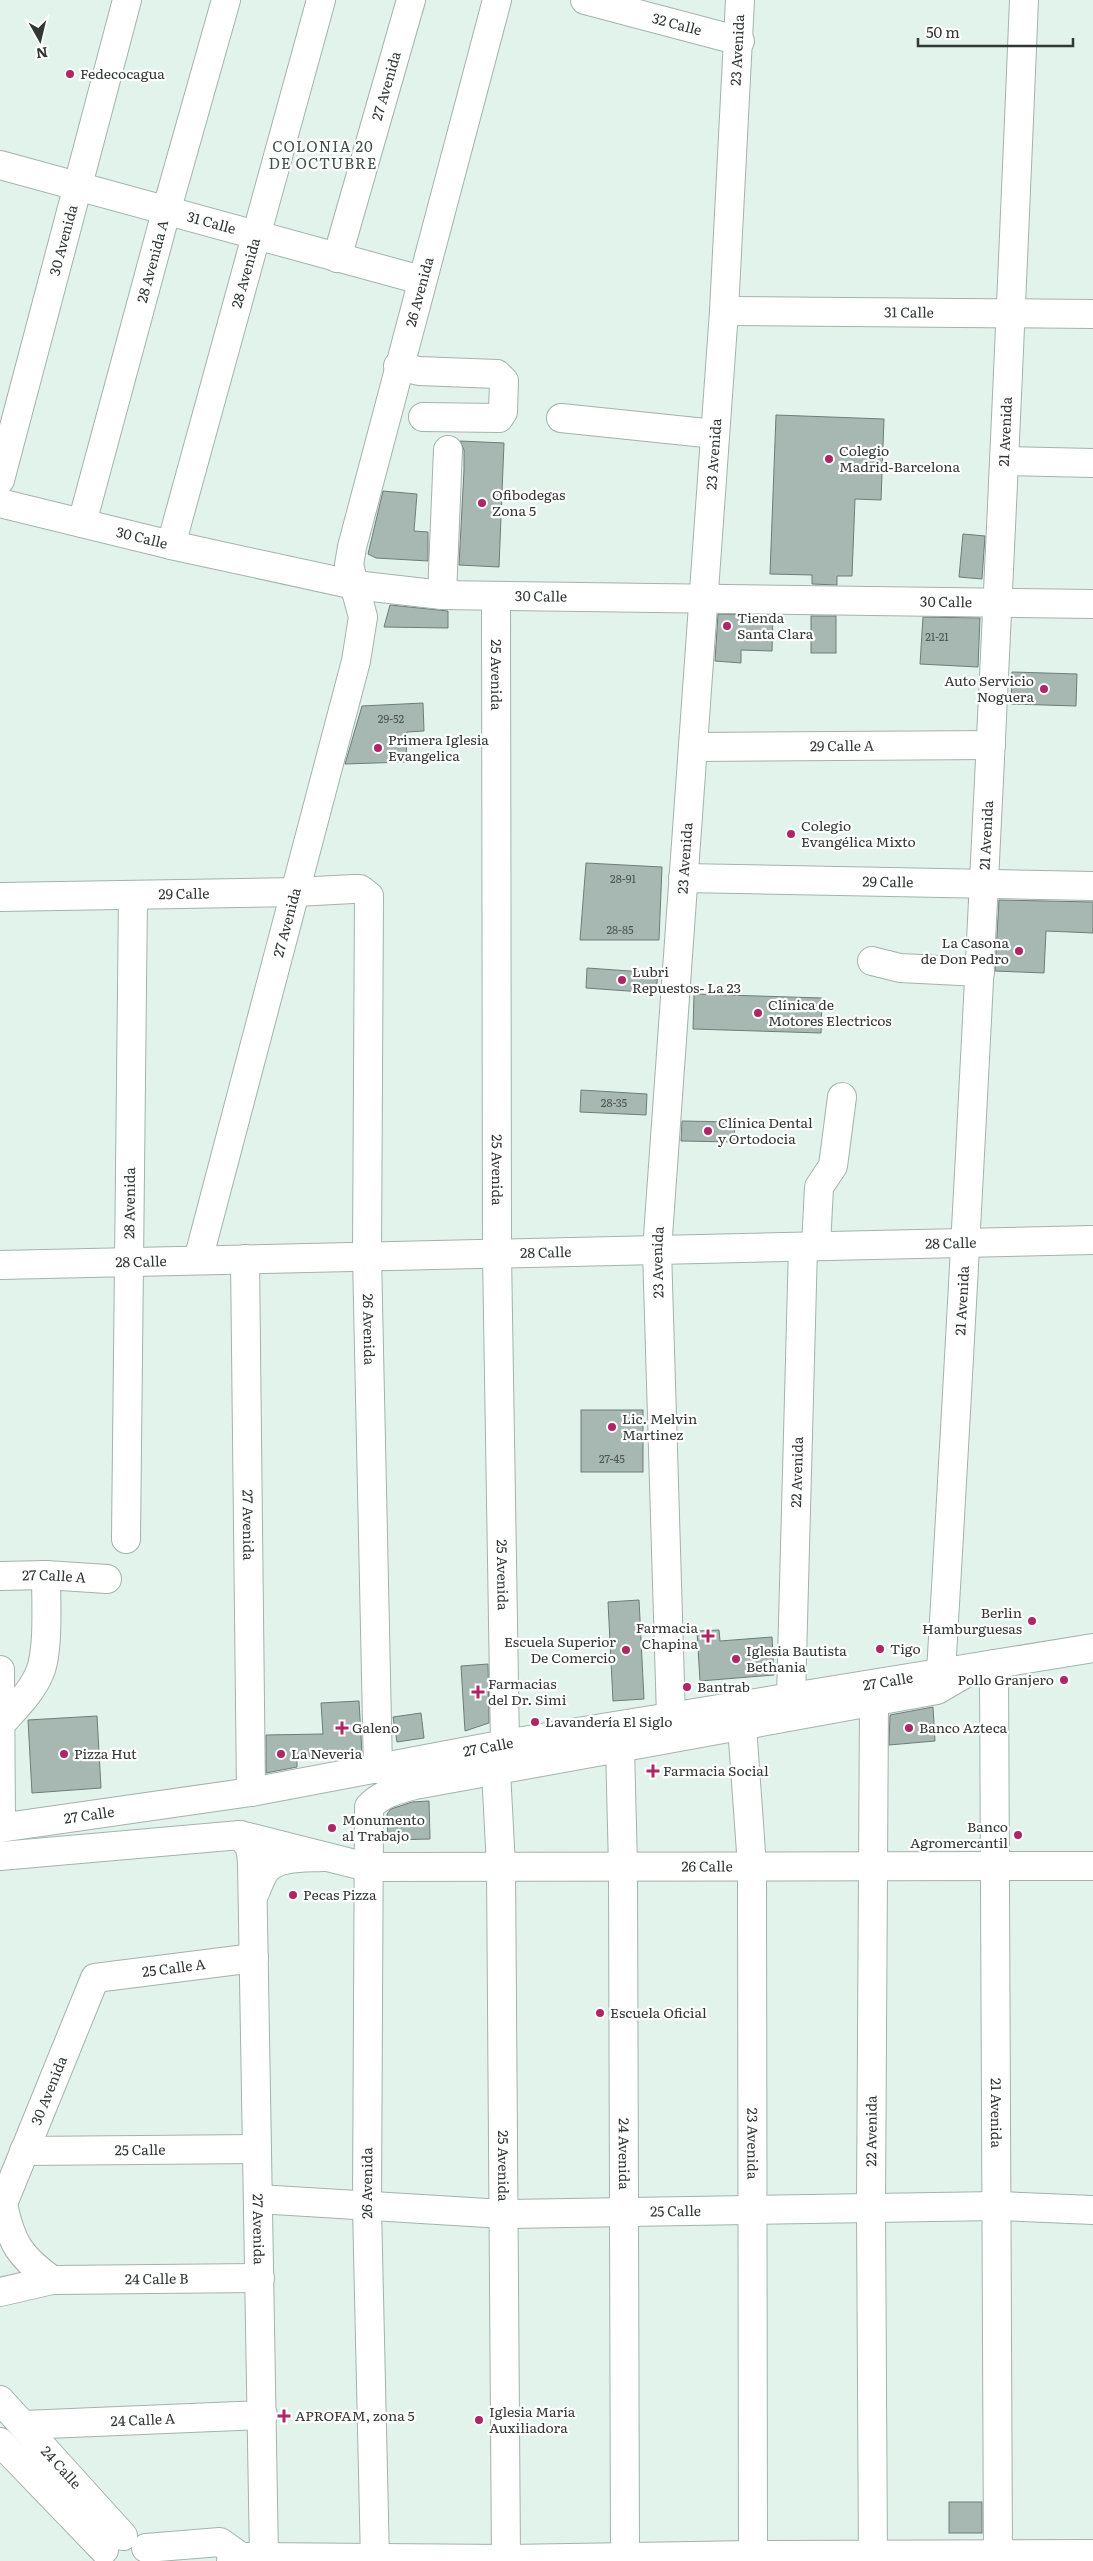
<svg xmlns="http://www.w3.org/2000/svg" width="1093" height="2561" font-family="Literata,serif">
	<rect width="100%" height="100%" fill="#e2f3ec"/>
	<g fill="#a7b7b1" stroke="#6e7d77">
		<path d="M776,415L884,419L881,500L855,499L852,576H837V585L812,584V575L770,574Z"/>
		<path d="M460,441L504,443L499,567L459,565L464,470V450Z"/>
		<path d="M383,491L417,494L414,531L428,532V561L376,558L368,554Z"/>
		<path d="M963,534L985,536L982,579L959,577Z"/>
		<path d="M390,605L448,611V628L384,627Z"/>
		<path d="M718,614L773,615L772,651L741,650V663L715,661Z"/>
		<rect x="811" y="616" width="25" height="37"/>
		<path d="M923,617L980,618L978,667L920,664Z"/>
		<path d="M1012,672L1077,674L1076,706L1011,704Z"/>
		<path d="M423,703L424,731L407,732L406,762L345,764L362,706Z"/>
		<path d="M586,863L662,867L659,940H580Z"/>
		<path d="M999,900L1093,902V933L1046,931L1044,973L995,971Z"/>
		<path d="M587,968L658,973L656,993L586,988Z"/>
		<path d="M694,994L822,998L821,1033L693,1029Z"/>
		<path d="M581,1090L647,1094L646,1115L580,1112Z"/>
		<path d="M682,1121L735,1122L734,1142L681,1141Z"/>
		<rect x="581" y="1410" width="62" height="62"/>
		<path d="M639,1600L644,1699L613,1701L608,1602Z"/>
		<path d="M719,1630L720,1641L772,1637L774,1675L700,1681L697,1631Z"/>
		<path d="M488,1664L489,1723L465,1731L461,1666Z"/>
		<path d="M359,1701L362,1753L297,1758V1767L266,1773V1735L323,1734L321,1703Z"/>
		<path d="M933,1707L935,1741L889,1745L890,1715Z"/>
		<path d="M421,1713L424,1738L397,1742L393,1717Z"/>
		<path d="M97,1716L101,1788L32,1793L28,1720Z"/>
		<path d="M429,1801L430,1839L388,1840L387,1814L391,1809L412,1802Z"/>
		<rect x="949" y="2502" width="33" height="31"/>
	</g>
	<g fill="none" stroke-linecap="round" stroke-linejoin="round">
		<defs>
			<g id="minor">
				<path id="s1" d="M585,0L740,41"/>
				<path id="s2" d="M0,165L421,280"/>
				<path id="s3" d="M337,258L411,0"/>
				<path id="s4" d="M724,311L1093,314"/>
				<path d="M398,366L419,371L497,374L504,381L503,412L499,418L423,417"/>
				<path d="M561,418L715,434"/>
				<path d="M1004,461L1093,463"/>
				<path id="s5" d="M0,480L127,0"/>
				<path id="s6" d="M0,503L171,545L355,585L442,595L1093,604"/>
				<path id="s7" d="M82,523L166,212L226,0"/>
				<path id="s8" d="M171,545L321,0"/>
				<path d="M442,595L448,450"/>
				<path id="s9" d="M496,596L497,1254L505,1744"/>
				<path id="s10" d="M693,747L991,745"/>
				<path id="s11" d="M683,878L1093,886"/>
				<path id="s12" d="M0,897L296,892L353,889H360L369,896L367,1256L378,1769"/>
				<path d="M872,961L900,968L980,972"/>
				<path d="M816,1246L819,1187L833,1166L842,1097"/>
				<path id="s13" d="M245,1259L251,1792"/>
				<path id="s14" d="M198,1260L356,661L363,617L349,565L352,547L497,0"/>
				<path id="s15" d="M0,1265L1093,1240"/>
				<path id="s16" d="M126,1539L133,895"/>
				<path id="s17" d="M0,1576L46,1575L107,1579"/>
				<path id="s18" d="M994,1664L998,2561"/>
				<path d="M0,1670L1,1828"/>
				<path id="s19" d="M941,1672C974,1115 1001,558 1024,0"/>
				<path id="s20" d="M791,1697L803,1247"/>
				<path id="s21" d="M671,1717L657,1250L724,311L740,0"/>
				<path d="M1,1724C15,1708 32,1692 40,1672C49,1650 46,1600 46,1575"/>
				<path id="s22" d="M742,1726L752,1866L753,2561"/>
				<path id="s23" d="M620,1748L623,1866L625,2561"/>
				<path id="s24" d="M496,1771L501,1866L506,2561"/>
				<path id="s25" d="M240,1835L250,1847L252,1862L264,2558"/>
				<path d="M253,1897C257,1889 260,1879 265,1871C277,1856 305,1858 322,1857"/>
				<path id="s26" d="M24,2151L257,2149"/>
				<path id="s27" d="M258,2199L503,2214L998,2206L1093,2210"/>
				<path d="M3,2204C11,2243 20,2257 52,2280"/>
				<path id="s28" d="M0,2211L95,1978L254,1958"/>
				<path id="s29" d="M0,2292L52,2280L260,2278"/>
				<path id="s30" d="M0,2400L123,2536"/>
				<path id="s31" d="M23,2425L263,2415"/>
				<path d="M0,2442L104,2550"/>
				<path d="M146,2548L220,2542L241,2557"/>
				<path d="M231,2561L241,2557L506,2559L753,2555L1093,2554"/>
				<path id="s32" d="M375,2561L367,2207L369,1807C381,1794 398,1789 415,1785L937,1690L968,1672"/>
				<path id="s33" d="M873,2561L871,2207L874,1701"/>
			</g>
			<g id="major">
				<path id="s34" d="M0,1828L251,1792L505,1744L1093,1648"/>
				<path id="s35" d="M0,1856L240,1835L367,1867L1093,1866"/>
			</g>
		</defs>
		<use href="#minor" stroke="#a3b3ac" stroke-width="30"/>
		<use href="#major" stroke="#a3b3ac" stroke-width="30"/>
		<use href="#minor" stroke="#fff" stroke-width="28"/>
		<use href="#major" stroke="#fff" stroke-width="28"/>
	</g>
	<g fill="#af2566" stroke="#fff" stroke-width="2">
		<circle cx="70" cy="74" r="5"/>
		<circle cx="829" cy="459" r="5"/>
		<circle cx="482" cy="503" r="5"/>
		<circle cx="727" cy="626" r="5"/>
		<circle cx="1044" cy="689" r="5"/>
		<circle cx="378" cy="748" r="5"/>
		<circle cx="791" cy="834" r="5"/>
		<circle cx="1019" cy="951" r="5"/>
		<circle cx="622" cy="980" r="5"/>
		<circle cx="758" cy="1013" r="5"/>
		<circle cx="708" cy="1131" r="5"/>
		<circle cx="612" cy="1427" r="5"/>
		<circle cx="1032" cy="1621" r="5"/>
		<path d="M705.5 1628.5h5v5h5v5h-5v5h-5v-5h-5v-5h5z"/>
		<circle cx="880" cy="1649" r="5"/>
		<circle cx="626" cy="1650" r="5"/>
		<circle cx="736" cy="1659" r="5"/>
		<circle cx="1064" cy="1680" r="5"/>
		<circle cx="687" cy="1687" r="5"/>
		<path d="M475.5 1684.5h5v5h5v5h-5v5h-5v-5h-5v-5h5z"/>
		<circle cx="535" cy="1722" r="5"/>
		<path d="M339.5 1720.5h5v5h5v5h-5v5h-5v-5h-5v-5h5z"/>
		<circle cx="909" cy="1728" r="5"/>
		<circle cx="64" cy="1754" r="5"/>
		<circle cx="281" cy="1754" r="5"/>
		<path d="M650.5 1763.5h5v5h5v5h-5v5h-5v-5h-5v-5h5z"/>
		<circle cx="332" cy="1828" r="5"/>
		<circle cx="1018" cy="1835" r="5"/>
		<circle cx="293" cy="1895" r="5"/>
		<circle cx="600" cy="2013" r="5"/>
		<path d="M281.5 2408.5h5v5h5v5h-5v5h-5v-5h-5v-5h5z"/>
		<circle cx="479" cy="2420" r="5"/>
	</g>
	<g text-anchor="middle" stroke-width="4.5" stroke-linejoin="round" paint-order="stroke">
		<g font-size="11" fill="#4e5753">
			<text x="937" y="641">21-21</text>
			<text x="391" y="723">29-52</text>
			<text x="623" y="883">28-91</text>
			<text x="620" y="934">28-85</text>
			<text x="614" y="1107">28-35</text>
			<text x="612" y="1463">27-45</text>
		</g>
		<g font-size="14" fill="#303734" stroke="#fff">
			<text dy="5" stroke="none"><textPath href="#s1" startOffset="95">32 Calle</textPath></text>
			<text dy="5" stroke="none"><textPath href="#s21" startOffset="1670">23 Avenida</textPath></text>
			<text dy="5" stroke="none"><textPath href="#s3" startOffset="179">27 Avenida</textPath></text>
			<text dy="5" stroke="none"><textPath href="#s2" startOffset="219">31 Calle</textPath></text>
			<text dy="5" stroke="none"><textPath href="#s5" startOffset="248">30 Avenida</textPath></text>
			<text dy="5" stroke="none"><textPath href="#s7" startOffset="271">28 Avenida A</textPath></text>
			<text dy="5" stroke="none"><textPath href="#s8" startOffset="282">28 Avenida</textPath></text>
			<text dy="5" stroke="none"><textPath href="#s14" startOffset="1000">26 Avenida</textPath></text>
			<text dy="5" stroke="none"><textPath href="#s4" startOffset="185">31 Calle</textPath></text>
			<text dy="5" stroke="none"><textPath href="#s19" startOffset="1242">21 Avenida</textPath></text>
			<text dy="5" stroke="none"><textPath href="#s21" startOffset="1265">23 Avenida</textPath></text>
			<text dy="5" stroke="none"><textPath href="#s6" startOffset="146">30 Calle</textPath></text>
			<text dy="5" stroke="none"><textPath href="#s6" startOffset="551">30 Calle</textPath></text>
			<text dy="5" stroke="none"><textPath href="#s6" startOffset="956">30 Calle</textPath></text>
			<text dy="5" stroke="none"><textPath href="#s9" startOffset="79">25 Avenida</textPath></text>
			<text dy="5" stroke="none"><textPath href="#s10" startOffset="149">29 Calle A</textPath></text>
			<text dy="5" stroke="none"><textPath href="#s19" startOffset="838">21 Avenida</textPath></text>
			<text dy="5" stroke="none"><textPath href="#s21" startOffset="860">23 Avenida</textPath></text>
			<text dy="5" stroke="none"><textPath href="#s11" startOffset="205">29 Calle</textPath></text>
			<text dy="5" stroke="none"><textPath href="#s12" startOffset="184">29 Calle</textPath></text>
			<text dy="5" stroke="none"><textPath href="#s14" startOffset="349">27 Avenida</textPath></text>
			<text dy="5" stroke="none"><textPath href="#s9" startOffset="574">25 Avenida</textPath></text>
			<text dy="5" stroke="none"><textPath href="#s16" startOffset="336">28 Avenida</textPath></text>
			<text dy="5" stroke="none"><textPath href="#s15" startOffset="951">28 Calle</textPath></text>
			<text dy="5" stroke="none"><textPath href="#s15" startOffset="546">28 Calle</textPath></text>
			<text dy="5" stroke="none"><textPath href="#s15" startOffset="141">28 Calle</textPath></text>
			<text dy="5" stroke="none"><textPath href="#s21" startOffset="455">23 Avenida</textPath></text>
			<text dy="5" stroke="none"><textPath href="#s19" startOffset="372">21 Avenida</textPath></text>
			<text dy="5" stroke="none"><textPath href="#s12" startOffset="805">26 Avenida</textPath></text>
			<text dy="5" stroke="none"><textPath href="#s20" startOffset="225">22 Avenida</textPath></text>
			<text dy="5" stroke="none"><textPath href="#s13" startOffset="266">27 Avenida</textPath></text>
			<text dy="5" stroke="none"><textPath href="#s9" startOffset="979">25 Avenida</textPath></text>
			<text dy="5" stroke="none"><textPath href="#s17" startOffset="54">27 Calle A</textPath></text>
			<text dy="5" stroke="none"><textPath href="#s34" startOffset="900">27 Calle</textPath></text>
			<text dy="5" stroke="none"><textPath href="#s34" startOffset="495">27 Calle</textPath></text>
			<text dy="5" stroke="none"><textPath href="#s34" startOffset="90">27 Calle</textPath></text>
			<text dy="5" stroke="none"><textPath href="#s35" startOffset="712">26 Calle</textPath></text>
			<text dy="5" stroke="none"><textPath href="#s28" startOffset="331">25 Calle A</textPath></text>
			<text dy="5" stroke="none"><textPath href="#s28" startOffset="130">30 Avenida</textPath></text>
			<text dy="5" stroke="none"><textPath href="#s18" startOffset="449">21 Avenida</textPath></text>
			<text dy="5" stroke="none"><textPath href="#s33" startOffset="430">22 Avenida</textPath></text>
			<text dy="5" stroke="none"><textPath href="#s22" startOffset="418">23 Avenida</textPath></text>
			<text dy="5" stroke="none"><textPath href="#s26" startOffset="116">25 Calle</textPath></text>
			<text dy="5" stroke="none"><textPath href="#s23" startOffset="406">24 Avenida</textPath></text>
			<text dy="5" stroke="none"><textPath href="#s24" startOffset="395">25 Avenida</textPath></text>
			<text dy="5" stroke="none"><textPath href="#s32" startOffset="378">26 Avenida</textPath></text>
			<text dy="5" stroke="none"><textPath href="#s27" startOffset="418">25 Calle</textPath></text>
			<text dy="5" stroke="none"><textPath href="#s25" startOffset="398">27 Avenida</textPath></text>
			<text dy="5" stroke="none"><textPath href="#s29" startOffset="158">24 Calle B</textPath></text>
			<text dy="5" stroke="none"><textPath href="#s31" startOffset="120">24 Calle A</textPath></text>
			<text dy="5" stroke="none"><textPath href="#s30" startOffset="91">24 Calle</textPath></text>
		</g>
		<g font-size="14" fill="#303734" stroke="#fff" text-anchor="start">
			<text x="80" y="79">Fedecocagua</text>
			<text x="839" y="456">Colegio<tspan x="839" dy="16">Madrid-Barcelona</tspan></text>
			<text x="492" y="500">Ofibodegas<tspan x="492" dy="16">Zona 5</tspan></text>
			<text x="737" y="623">Tienda<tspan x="737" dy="16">Santa Clara</tspan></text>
			<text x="1034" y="686" text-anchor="end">Auto Servicio<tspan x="1034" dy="16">Noguera</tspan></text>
			<text x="388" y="745">Primera Iglesia<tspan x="388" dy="16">Evangelica</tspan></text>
			<text x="801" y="831">Colegio<tspan x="801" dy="16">Evangélica Mixto</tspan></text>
			<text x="1009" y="948" text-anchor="end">La Casona<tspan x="1009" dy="16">de Don Pedro</tspan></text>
			<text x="632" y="977">Lubri<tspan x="632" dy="16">Repuestos- La 23</tspan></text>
			<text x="768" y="1010">Clínica de<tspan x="768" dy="16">Motores Electricos</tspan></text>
			<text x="718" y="1128">Clínica Dental<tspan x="718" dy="16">y Ortodocia</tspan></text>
			<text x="622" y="1424">Lic. Melvin<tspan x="622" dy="16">Martinez</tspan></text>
			<text x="1022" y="1618" text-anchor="end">Berlin<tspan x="1022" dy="16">Hamburguesas</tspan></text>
			<text x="698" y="1633" text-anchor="end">Farmacia<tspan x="698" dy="16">Chapina</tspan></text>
			<text x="616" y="1647" text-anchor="end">Escuela Superior<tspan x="616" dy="16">De Comercio</tspan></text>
			<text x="890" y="1654">Tigo</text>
			<text x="746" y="1656">Iglesia Bautista<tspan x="746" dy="16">Bethania</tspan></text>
			<text x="1054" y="1685" text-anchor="end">Pollo Granjero</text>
			<text x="488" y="1689">Farmacias<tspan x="488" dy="16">del Dr. Simi</tspan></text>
			<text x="697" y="1692">Bantrab</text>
			<text x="545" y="1727">Lavandería El Siglo</text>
			<text x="352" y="1733">Galeno</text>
			<text x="919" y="1733">Banco Azteca</text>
			<text x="74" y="1759">Pizza Hut</text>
			<text x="291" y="1759">La Neveria</text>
			<text x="663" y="1776">Farmacia Social</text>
			<text x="342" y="1825">Monumento<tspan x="342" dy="16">al Trabajo</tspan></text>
			<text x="1008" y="1832" text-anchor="end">Banco<tspan x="1008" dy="16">Agromercantil</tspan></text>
			<text x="303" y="1900">Pecas Pizza</text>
			<text x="610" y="2018">Escuela Oficial</text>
			<text x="489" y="2417">Iglesia María<tspan x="489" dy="16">Auxiliadora</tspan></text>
			<text x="295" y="2421">APROFAM, zona 5</text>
		</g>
		<g font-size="15" letter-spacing="1" fill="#414f49" stroke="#fff">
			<text x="323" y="152">COLONIA 20<tspan x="323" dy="17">DE OCTUBRE</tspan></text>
		</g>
	</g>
	<g transform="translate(40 40) rotate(172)" stroke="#ffffff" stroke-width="4" paint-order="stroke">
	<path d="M0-4L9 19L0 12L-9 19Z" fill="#303734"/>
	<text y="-8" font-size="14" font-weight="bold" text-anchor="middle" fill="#303734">N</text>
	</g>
	<path d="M918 38v8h155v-8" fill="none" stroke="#303734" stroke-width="2.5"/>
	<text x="926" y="38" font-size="15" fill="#303734" stroke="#ffffff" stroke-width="4" paint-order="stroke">50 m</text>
</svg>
